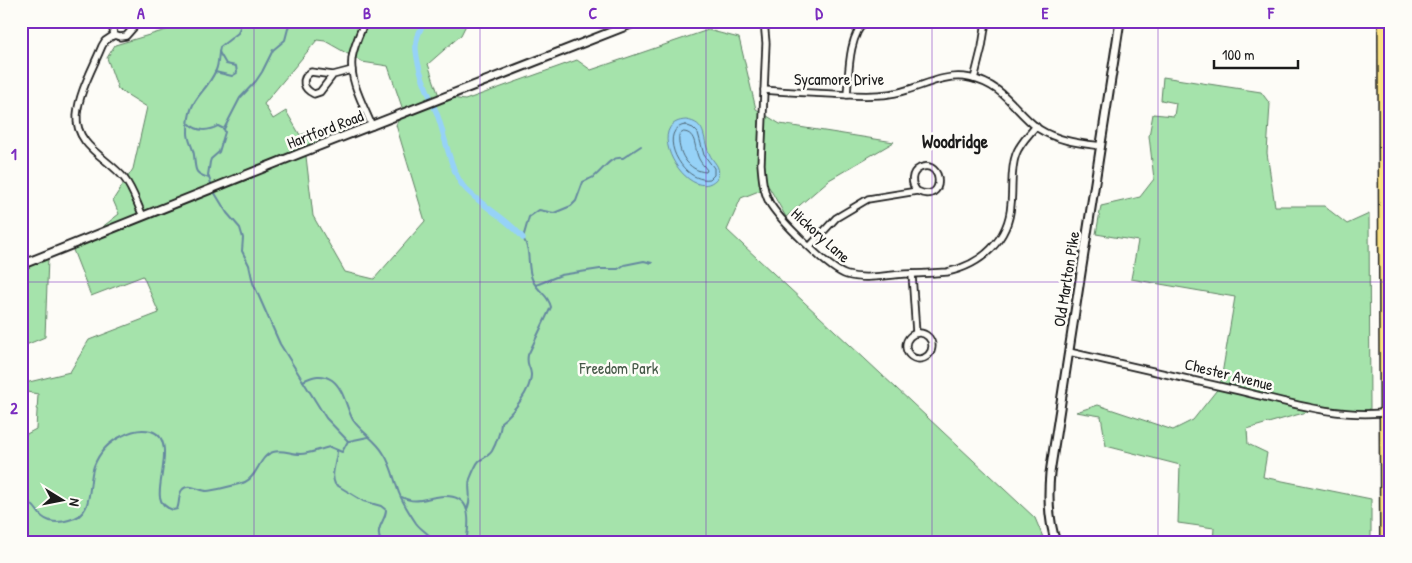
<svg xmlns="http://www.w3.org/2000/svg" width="1412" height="563" font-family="'Patrick Hand',sans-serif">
	<rect width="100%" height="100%" fill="#fdfcf7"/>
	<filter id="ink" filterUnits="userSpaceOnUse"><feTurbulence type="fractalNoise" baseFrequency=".02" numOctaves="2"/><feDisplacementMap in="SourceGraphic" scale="10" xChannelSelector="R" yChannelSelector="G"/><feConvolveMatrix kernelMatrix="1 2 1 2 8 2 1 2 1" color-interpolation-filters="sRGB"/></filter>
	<g filter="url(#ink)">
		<g fill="#a5e3ab" stroke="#608064" fill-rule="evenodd">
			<path d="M172,21H468L461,35L428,64L439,96L465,100L577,60L591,70L708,30L739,38L756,109L780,124L894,142L829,180L786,217L769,187L741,198L727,230L1035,518L1045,542H21V435L23,436L36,429L38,394L21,391V384L70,372L89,340L159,313L143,276L91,296L73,250L119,214L113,200L133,169L147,107L118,89L107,58L115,45L173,28ZM317,40L325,41L362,62L388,66L403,110L396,125L425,221L374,279L345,272L313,216L305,148L346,132L338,124L300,135L286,111L273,119L264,104Z"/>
			<path d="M1163,77L1261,92L1270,104L1267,153L1275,206H1324L1347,224L1369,214L1370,413L1321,408L1247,429L1248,444L1267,453L1263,477L1371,499V540L1362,542H1213L1214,528L1178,523L1180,465L1106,446L1101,416L1076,412L1098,405L1173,430L1193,420L1220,386L1235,297L1131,279L1138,241L1096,234L1101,206L1140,197L1154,179L1149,136L1153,114L1174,116L1176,103L1161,100Z"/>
			<path d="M48,258L45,337L21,347V305L24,304L21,295V268Z"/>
			<path d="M1391,412V542H1385L1384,413Z"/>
		</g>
		<g fill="#96d2f7" stroke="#65899f">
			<path d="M686,120C707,123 702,137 709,153C713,163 721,165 718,177C691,211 639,122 686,120Z"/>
			<path d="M21,399L25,402L27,412L25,421L21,424Z"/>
		</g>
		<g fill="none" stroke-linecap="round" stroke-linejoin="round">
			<g stroke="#4d6574" stroke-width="1">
				<path d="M685,125L693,128L698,133L704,155L714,168V175L710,179C681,184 656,129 685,125Z"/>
				<path d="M684,132C697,133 694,149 699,159C701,163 704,166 707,170L706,172C688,171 677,152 679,135Z"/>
			</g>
			<g stroke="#65899f" stroke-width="2">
				<path d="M215,72L232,76L237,73L236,66L226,64L219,52"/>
				<path d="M190,124C197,132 209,131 218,126L224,129"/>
				<path d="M209,178C193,173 196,170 194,155C193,147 188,141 188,133C187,97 204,97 216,70C219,63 218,55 220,47L238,33L242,21"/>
				<path d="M212,186L208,175L210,162L211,159L219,152L225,132L224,129L240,98L256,81L262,72L273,50L285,40L290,21"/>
				<path d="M213,190L227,213L240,228L243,238L242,251L249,265L253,283L280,344L326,418L348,441"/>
				<path d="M536,285L561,275L600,269H618L624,265L644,261L652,263"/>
				<path d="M303,381C313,376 322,373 332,380C344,389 346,407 353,420C362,433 376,440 384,454C392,466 394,480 399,493C403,503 410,514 416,523C421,530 430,534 435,542"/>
				<path d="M349,441L368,437"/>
				<path d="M337,450C337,462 330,473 335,484L363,501L381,506L386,510C386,521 374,527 381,542"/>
				<path d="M402,497C414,504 424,499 436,497C471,491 471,516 466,542"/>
				<path d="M21,498C25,500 29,501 31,504C39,510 38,517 50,521C57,523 63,522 69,520C95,515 87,485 94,466C99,453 109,442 122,436C131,431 140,428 151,431C176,438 157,481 160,497C161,504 167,508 173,510L177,509C180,503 178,495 182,490C188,482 200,491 207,491C211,491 241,484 245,482C258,476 259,456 273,452C282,449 291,454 300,454C311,454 319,449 330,447L342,452L348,441"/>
				<path d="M467,509C473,497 467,490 470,479C472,474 476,464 479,461C483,458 489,456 492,451C496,444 501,430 501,422C512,414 532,389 531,374C530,365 526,366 528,355L551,307C548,294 539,293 533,281C526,268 532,251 523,238L529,217L539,210L554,213L571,206L576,201L583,182C587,180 592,178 595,176C605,168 610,156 623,158L641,146"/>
			</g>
			<path stroke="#96d2f7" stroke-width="5.5" d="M425,21C420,30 415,39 416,50C418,72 429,94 437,114C445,135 450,169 463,186C480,206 507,217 523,238"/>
			<defs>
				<g id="minor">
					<path d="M133,21L134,27L126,36L120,37L114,35L105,41L102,46C93,68 79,92 77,115C75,146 108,158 124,178C133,189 137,204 143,216"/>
					<path d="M365,21C360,33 354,45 352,58C349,81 364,106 372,126"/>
					<path d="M764,21L766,43L761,164C762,177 763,190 769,202C778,218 829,270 847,275C865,280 886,275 905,274C919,274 933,273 947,272C981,265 1009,240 1011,204C1013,188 1010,170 1016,154C1020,143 1029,135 1036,126"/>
					<path d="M850,21L853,24L861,25"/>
					<path d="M114,35L112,25L114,21"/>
					<path d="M333,75L320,92L314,94C303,89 300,79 311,72L333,75L352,70"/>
					<path d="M974,79L982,47L986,21"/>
					<path d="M764,90C786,92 809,93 832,94C851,95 870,97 889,94C917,91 940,72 970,78C1005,85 1014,111 1039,129C1058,141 1079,143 1101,146"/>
					<path d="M847,95C849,74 848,35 866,21"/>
					<path d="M810,246L836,218L868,199L917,191C947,205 943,158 920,168C910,173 911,184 917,191"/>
					<path d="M912,274L916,333"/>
					<circle cx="919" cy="346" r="13"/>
					<path d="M1069,352C1126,365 1183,378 1240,391C1290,403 1340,419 1391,412"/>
				</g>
				<g id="tertiary">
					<path d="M21,265L301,153L639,21"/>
					<path d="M1056,542C1048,520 1048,496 1050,473L1120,21"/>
				</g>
				<path id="trunk" d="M1383,21L1385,542"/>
			</defs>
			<use href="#minor" stroke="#1c1c1c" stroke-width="9"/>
			<use href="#tertiary" stroke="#1c1c1c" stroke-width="11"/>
			<use href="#trunk" stroke="#1c1c1c" stroke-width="12"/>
			<use href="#minor" stroke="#fdfcf7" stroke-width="5.5"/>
			<use href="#tertiary" stroke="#fdfcf7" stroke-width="7"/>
			<use href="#trunk" stroke="#fbe180" stroke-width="9"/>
		</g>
	</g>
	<path fill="none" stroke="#7b2cbf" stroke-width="1" stroke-opacity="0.55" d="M254,21V542M480,21V542M706,21V542M932,21V542M1158,21V542M21,282H1391"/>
	<g text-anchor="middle" stroke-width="5" stroke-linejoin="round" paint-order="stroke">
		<g font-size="16" fill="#1c1c1c" stroke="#fdfcf7">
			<text x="839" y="85">Sycamore Drive</text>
			<text transform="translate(325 129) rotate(-21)" y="6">Hartford Road</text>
			<text transform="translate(821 235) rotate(42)" y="6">Hickory Lane</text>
			<text transform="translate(1066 279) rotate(-81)" y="6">Old Marlton Pike</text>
			<text transform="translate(1229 374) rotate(14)" y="6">Chester Avenue</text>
		</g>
		<g font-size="16" fill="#455847" stroke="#fdfcf7">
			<text x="619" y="374">Freedom Park</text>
		</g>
		<g font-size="18" font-weight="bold" fill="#1c1c1c" stroke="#fdfcf7">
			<text x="955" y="148">Woodridge</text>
		</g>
	</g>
	<rect width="1412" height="563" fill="none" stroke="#fdfcf7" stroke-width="55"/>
	<g transform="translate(62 500) rotate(100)" stroke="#fdfcf7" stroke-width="4" paint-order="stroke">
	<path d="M0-4L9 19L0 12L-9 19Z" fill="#1c1c1c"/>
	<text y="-8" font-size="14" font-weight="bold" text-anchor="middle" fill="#1c1c1c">N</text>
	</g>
	<path d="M1214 60v8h84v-8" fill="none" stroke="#1c1c1c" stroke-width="2.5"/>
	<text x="1222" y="60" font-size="15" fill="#1c1c1c" stroke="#fdfcf7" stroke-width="4" paint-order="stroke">100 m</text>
	<rect x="28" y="28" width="1356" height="508" fill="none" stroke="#7b2cbf" stroke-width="2"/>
	<g font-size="16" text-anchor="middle" font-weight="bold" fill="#7b2cbf">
		<text x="141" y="19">A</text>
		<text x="367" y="19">B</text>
		<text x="593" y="19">C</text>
		<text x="819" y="19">D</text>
		<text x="1045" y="19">E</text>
		<text x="1271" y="19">F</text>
		<text x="14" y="160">1</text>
		<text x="14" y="414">2</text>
	</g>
</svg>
